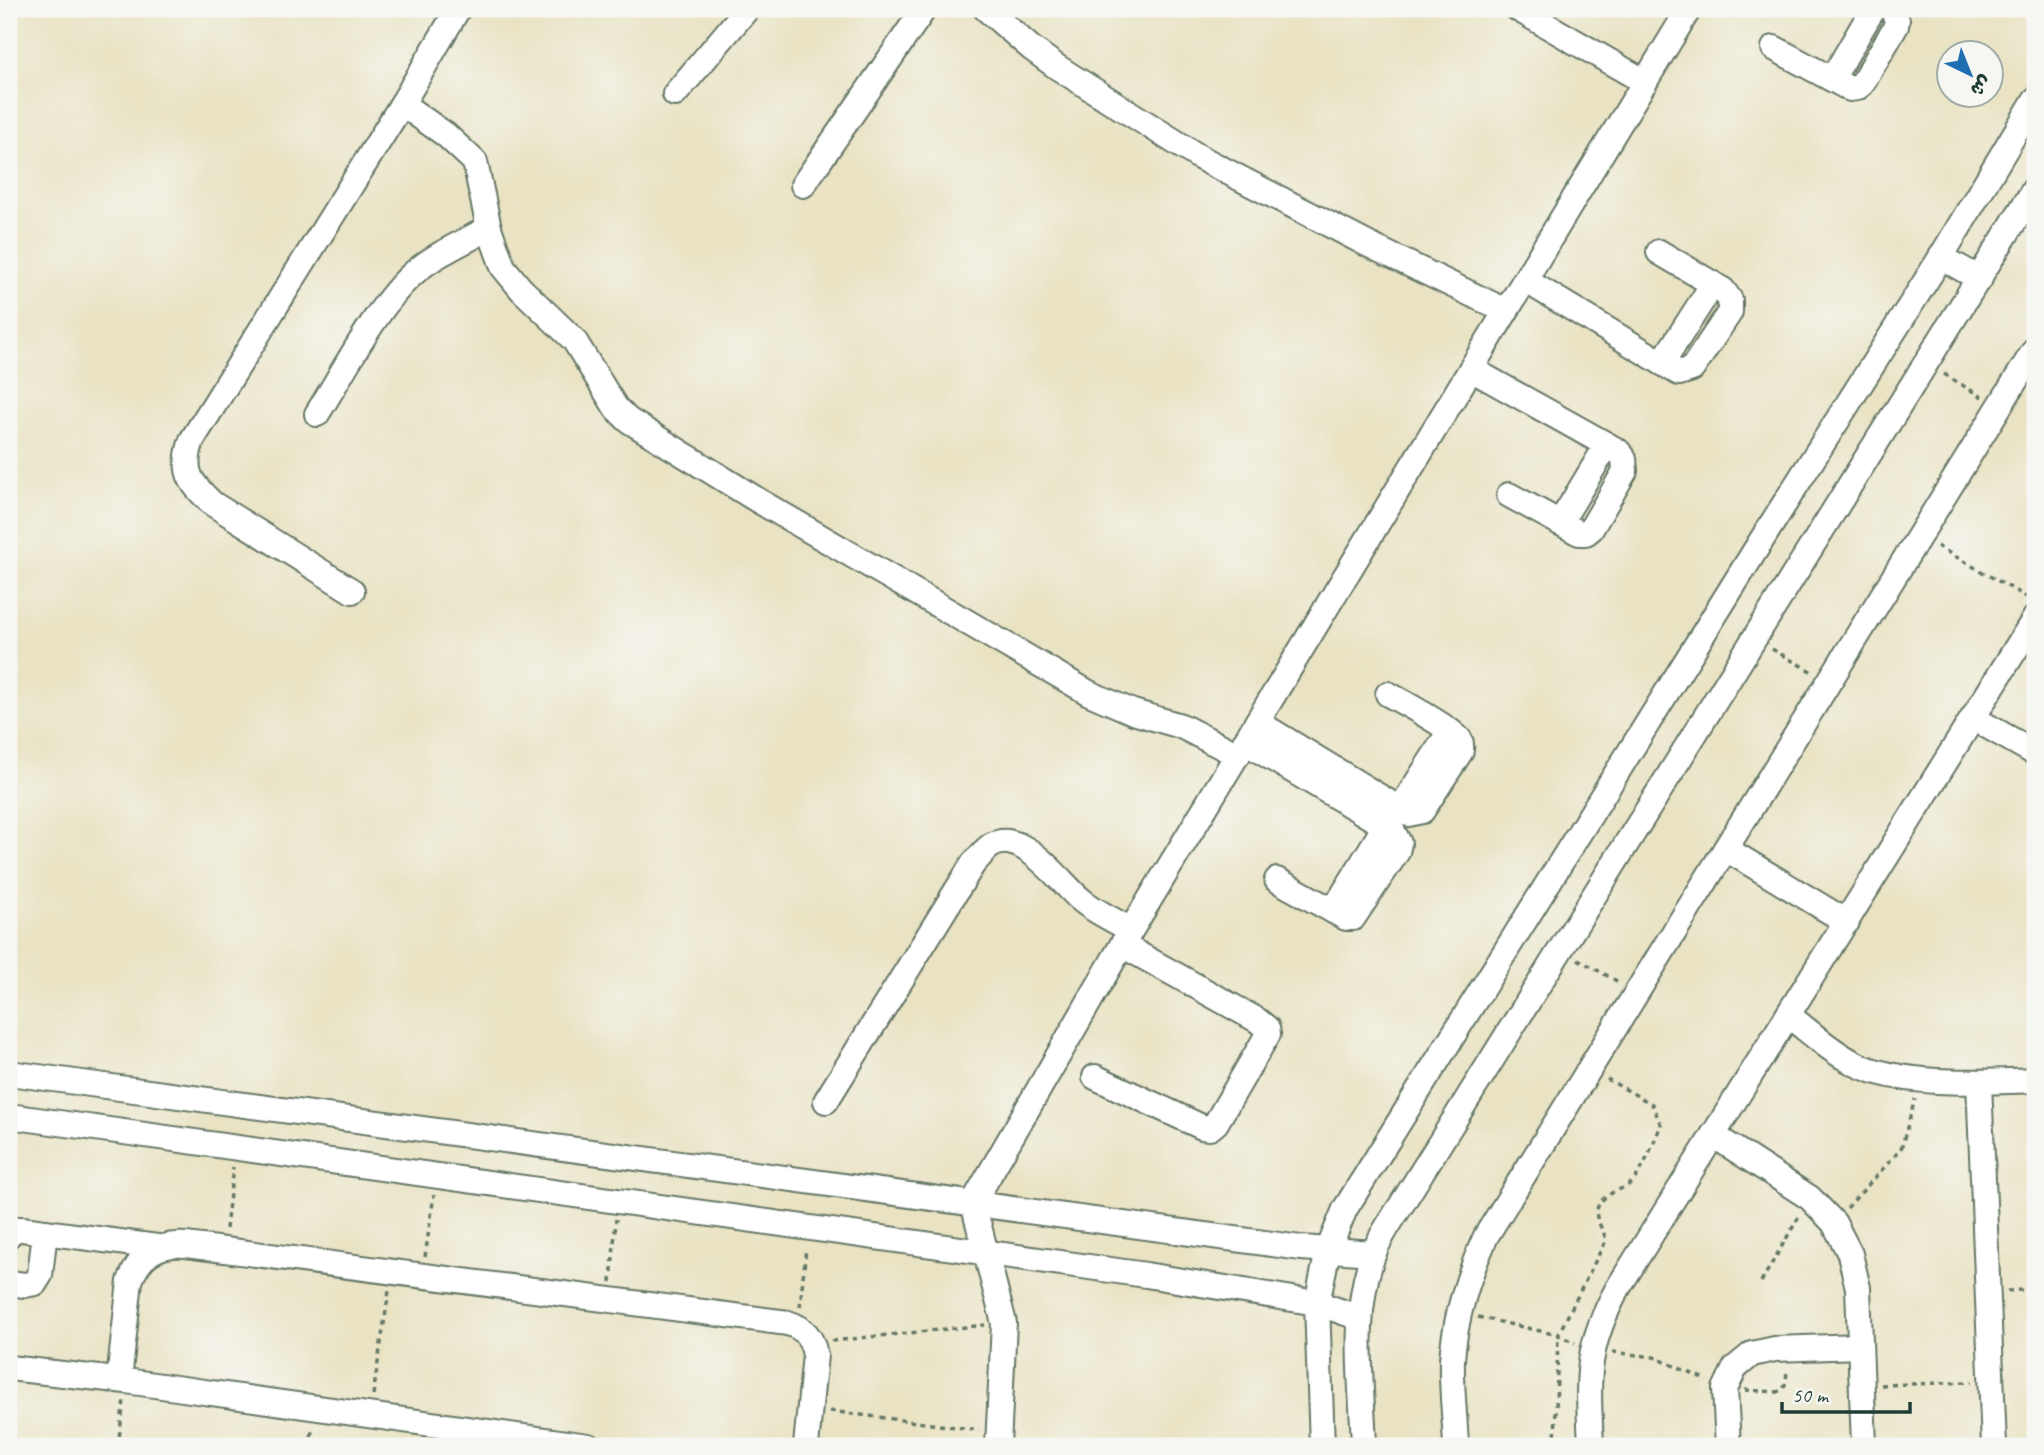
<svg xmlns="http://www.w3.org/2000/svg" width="2044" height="1455" font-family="Caveat,'Playpen Sans Arabic',sans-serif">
	<rect width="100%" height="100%" fill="#f6f6f2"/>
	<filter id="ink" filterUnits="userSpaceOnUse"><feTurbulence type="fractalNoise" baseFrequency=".0143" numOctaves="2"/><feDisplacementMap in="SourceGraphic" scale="14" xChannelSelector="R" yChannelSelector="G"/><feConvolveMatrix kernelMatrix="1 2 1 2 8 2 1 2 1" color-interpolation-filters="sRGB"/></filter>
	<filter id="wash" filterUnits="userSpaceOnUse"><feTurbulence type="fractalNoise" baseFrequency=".00686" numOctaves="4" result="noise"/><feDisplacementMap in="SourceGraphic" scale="28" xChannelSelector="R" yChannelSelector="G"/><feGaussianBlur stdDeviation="1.57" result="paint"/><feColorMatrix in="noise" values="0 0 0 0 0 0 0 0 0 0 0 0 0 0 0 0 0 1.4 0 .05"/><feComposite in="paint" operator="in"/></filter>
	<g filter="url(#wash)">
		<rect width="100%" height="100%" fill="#e9e3c3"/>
	</g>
	<g filter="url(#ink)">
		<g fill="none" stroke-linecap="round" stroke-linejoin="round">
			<defs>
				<g id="minor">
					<path d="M986,9L1031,48L1057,67L1199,157L1369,245L1506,311"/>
					<path d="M1518,9L1645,82"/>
					<path d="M1774,48L1850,89L1857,88L1862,84L1896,26L1897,20L1892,9"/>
					<path d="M1832,79L1873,9"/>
					<path d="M675,94L747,9"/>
					<path d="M402,104L446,135L475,162L489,228L503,267L521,289L574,340L616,408L628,420L759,501L1089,693L1133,712L1181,726L1238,755"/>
					<path d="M803,185L924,9"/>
					<path d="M1941,257L1980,279"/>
					<path d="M1525,280L1679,373L1692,369L1730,312V300L1723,290L1659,252"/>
					<path d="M1662,363L1713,284"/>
					<path d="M1471,369L1618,451L1624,458L1625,471L1591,529L1586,533H1579L1509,495"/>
					<path d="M317,414C343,373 379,302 415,272C436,254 464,242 489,228"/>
					<path d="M1560,523L1607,445"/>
					<path d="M352,591L213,504C190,483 181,471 192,440L402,104L458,9"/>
					<path d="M1973,718L2035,753"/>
					<path d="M1257,722L1408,814L1422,811L1461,751C1461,747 1462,744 1460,740C1455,730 1401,701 1388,694"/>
					<path d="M1245,742L1392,830L1399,843L1397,852L1353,918H1346L1277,880"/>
					<path d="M1400,809L1450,731"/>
					<path d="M1726,849L1847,922"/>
					<path d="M1333,911L1385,826"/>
					<path d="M1788,1015C1809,1031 1830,1051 1854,1063C1901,1087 1983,1082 2035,1080"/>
					<path d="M9,1073L1301,1248L1374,1253"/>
					<path d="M1095,1077L1202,1127L1210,1128L1216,1123L1268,1034L1267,1028L1257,1020L1122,945"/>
					<path d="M1979,1082L1994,1446"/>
					<path d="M826,1101L973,864C979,858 985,849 992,845C1022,828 1061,883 1080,899C1095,912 1114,920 1131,930"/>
					<path d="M9,1116L1146,1275L1317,1303L1360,1318"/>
					<path d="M1713,1135L1810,1198L1834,1223L1850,1254L1858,1288L1864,1446"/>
					<path d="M9,1235L13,1229H22L157,1247"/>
					<path d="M9,1283L25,1285L35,1283L40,1275L45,1232"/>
					<path d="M9,1368L126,1381L588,1446"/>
					<path d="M119,1380L130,1281C140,1254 158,1243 186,1245L788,1323C804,1328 812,1337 815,1355L806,1446"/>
					<path d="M998,1446L1004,1323L973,1203L1122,945L1689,9"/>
					<path d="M1322,1446L1317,1303L1328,1250L1345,1209L1771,525L1941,257L2035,100"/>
					<path d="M1364,1446C1362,1384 1351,1315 1373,1255C1380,1235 1394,1217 1405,1199L2035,188"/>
					<path d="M1456,1446C1455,1418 1451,1388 1452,1360C1455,1316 1468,1276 1486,1236L2035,349"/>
					<path d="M1591,1446C1588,1378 1584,1350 1618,1288L2035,618"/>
					<path d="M1728,1446L1725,1389L1735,1368L1752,1354L1775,1349L1860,1346"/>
				</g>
			</defs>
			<use href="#minor" stroke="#676" stroke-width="28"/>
			<g stroke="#676" stroke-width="3.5" stroke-dasharray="5 5" stroke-linecap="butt">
				<path d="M1944,374L1982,397"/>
				<path d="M1937,546L2030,599"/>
				<path d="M1772,649L1814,673"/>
				<path d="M1578,959L1620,983"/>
				<path d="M1847,1208L1901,1149L1915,1099"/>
				<path d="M226,1229L233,1167"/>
				<path d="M425,1257L434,1195"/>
				<path d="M611,1282L616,1219"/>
				<path d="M1761,1282L1800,1215"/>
				<path d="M2007,1291L2035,1289"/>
				<path d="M800,1307L806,1248"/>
				<path d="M1478,1317L1558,1335L1575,1343"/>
				<path d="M832,1341L985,1325"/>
				<path d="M1612,1352L1654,1357L1707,1380"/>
				<path d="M1881,1385L1972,1382"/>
				<path d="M1745,1390L1777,1392C1788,1388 1786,1378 1787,1368"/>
				<path d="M373,1395L389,1291"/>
				<path d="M830,1411L979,1430"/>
				<path d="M118,1446L124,1400"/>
				<path d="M309,1446L313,1427"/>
				<path d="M1555,1446L1558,1335L1606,1240C1604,1230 1594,1219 1597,1209C1603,1192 1619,1192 1631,1183C1642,1174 1655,1139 1661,1125L1652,1104L1607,1079"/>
			</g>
			<use href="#minor" stroke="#fff" stroke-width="24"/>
		</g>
	</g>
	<rect width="2044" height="1455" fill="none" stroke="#f6f6f2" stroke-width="35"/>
	<g transform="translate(1970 74) rotate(137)"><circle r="33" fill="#f6f6f2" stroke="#a0aca6" stroke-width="2"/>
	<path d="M0-5L12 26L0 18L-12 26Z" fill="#1f6fb2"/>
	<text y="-10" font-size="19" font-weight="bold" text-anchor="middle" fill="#1f3d34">ش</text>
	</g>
	<path d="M1782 1402v10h128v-10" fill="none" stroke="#1f3d34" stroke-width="3.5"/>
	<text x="1792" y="1402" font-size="21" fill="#1f3d34" stroke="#f6f6f2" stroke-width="5" paint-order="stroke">50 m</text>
</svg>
